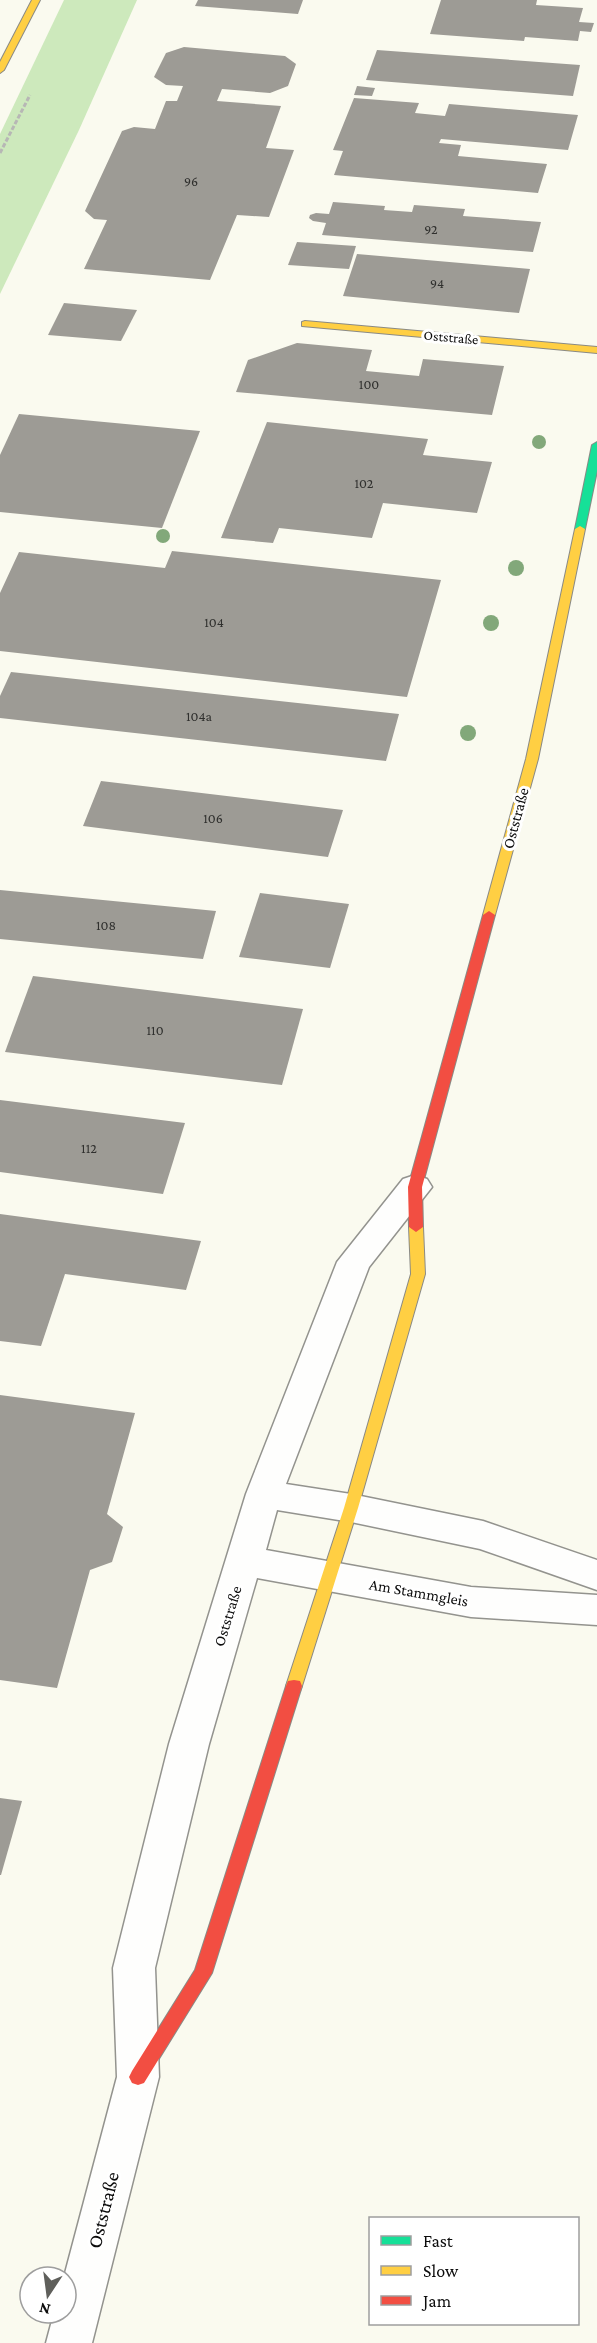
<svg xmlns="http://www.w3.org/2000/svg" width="597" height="2343" font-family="'Crimson Pro',serif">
	<rect width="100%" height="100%" fill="#fafaef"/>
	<path fill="#cde9bc" d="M64,0H137L79,130L0,294V134Z"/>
	<g fill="#9d9b95">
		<path d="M198,0H303L298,14L195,6Z"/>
		<path d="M441,0H537L536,5L583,8L579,22L594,23L591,32L580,31L578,41L525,37L524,41L430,34Z"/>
		<path d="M184,47L285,56L296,64L288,86L270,93L222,89L217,101L281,106L266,148L294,150L269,217L237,215L210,280L84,269L107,220L94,219L85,211L122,131L134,127L155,129L166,101H177L183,86L166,85L154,77L166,53Z"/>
		<path d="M377,50L580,65L573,96L366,80Z"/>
		<path d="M357,86L375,88L372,96L354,95Z"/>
		<path d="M354,98L419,103L415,113L445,116L449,104L578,115L568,150L441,139L439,143L461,145L458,156L547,164L538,193L334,175L343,151L333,150Z"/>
		<path d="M333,202L385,206L384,210L412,212L414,205L465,209L463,216L541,222L533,252L322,235L326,223L313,221L309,218L310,215L316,213L329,214Z"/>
		<path d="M297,242L356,246L349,269L288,265Z"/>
		<path d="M357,254L530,269L519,313L343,296Z"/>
		<path d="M64,303L137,310L121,341L48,335Z"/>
		<path d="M297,343L372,350L366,371L419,376L423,359L504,366L492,415L236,392L248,360Z"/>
		<path d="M19,414L200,431L162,528L0,512V455Z"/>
		<path d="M267,422L428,439L423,455L492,462L477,513L383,503L372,538L279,528L273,543L221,538Z"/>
		<path d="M172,551L441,580L407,697L0,651V593L19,552L165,568Z"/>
		<path d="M11,672L399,714L386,761L0,718V696Z"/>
		<path d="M101,781L343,810L328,857L83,826Z"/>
		<path d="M0,890L216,911L203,959L0,939Z"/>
		<path d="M260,893L349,904L330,968L239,957Z"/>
		<path d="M33,976L303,1009L282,1085L5,1052Z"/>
		<path d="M0,1100L185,1123L163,1194L0,1172Z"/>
		<path d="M0,1214L201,1241L186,1290L65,1274L41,1346L0,1341Z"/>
		<path d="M0,1395L135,1413L107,1514L123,1527L112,1562L90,1570L57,1688L0,1680Z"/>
		<path d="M0,1798L22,1801L1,1875H0Z"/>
	</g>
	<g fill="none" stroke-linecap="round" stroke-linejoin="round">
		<defs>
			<path id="street" d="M415,1175L427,1179L432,1187L369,1267L286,1484L351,1494L483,1521L597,1560V1590L480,1549L351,1522L277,1510L266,1550L471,1587L597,1595V1625L471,1617L257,1578L209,1744L155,1968L159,2077L92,2343H46L54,2313H66V2277H64L117,2077L113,1968L169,1744L246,1494L337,1262L403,1179Z"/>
			<path id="fast" d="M597,442V471L585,529L580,532L575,529L592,445Z"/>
			<g id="slow">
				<path d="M32,0H40L4,70L0,73V62Z"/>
				<path d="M305,321L597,347V353L302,326V322Z"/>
				<path d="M580,526L585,529L538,759L495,915L489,919L483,915L526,759L575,529Z"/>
				<path d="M416,1222L423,1227L425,1274L358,1508L302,1686L300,1691L294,1692L288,1691L286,1686L344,1508L411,1274L409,1227Z"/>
			</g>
			<g id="jam">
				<path d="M489,911L495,915L422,1187L423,1227L416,1232L409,1227L408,1187L483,915Z"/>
				<path d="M294,1680L300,1681L302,1686L212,1973L144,2083L138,2085L132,2083L129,2077L132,2071L195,1970L286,1686L288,1681Z"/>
			</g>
		</defs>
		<use href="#street" stroke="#93938e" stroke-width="3"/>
		<use href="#fast" stroke="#8a8a85" stroke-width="2"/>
		<use href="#slow" stroke="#8a8a85" stroke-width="2"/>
		<use href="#jam" stroke="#8a8a85" stroke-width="2"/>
		<path stroke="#b7b7b5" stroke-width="3" stroke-dasharray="4.5 2" stroke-linecap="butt" d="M0,153L30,95"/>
		<use href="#street" fill="#fefefd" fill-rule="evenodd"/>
		<use href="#fast" fill="#16e098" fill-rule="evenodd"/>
		<use href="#slow" fill="#ffcf43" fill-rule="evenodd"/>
		<use href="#jam" fill="#f24e42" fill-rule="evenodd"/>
	</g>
	<g fill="#82a87a">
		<circle cx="539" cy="442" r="7"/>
		<circle cx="163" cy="536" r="7"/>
		<circle cx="516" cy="568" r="8"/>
		<circle cx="491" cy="623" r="8"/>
		<circle cx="468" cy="733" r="8"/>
	</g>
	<g text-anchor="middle" stroke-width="6" stroke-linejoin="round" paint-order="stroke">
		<g font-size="14" fill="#30302e">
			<text x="191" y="186">96</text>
			<text x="431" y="234">92</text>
			<text x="437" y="288">94</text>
			<text x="369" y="389">100</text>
			<text x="364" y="488">102</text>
			<text x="214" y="627">104</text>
			<text x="199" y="721">104a</text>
			<text x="213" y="823">106</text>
			<text x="106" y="930">108</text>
			<text x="155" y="1035">110</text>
			<text x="89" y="1153">112</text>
		</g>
		<g font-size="14" fill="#0c0c0c" stroke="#fff">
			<text transform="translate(451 337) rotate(5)" y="5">Oststraße</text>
		</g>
		<g font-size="16" fill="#0c0c0c" stroke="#fff">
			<text transform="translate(515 818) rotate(-75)" y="6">Oststraße</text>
			<text transform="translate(419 1592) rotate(10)" y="6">Am Stammgleis</text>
			<text transform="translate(227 1616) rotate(-73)" y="6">Oststraße</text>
		</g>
		<g font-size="20" fill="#0c0c0c" stroke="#fff">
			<text transform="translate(103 2210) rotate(-76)" y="7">Oststraße</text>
		</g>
	</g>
	<rect x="369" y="2217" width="210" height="108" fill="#ffffff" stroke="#9e9e9e" stroke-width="1.5"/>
	<rect x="381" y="2236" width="30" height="9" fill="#16e098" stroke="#9e9e9e" stroke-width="1.5"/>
	<text x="423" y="2247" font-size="18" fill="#0c0c0c">Fast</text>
	<rect x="381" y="2266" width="30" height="9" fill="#ffcf43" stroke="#9e9e9e" stroke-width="1.5"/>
	<text x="423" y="2277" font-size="18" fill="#0c0c0c">Slow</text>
	<rect x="381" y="2296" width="30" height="9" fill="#f24e42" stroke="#9e9e9e" stroke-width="1.5"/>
	<text x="423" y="2307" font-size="18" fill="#0c0c0c">Jam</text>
	<g transform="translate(48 2295) rotate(193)"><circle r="28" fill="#ffffff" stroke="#9e9e9e" stroke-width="1.5"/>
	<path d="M0-4.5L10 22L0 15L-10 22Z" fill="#5f5f5b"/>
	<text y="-9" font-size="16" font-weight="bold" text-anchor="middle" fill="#0c0c0c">N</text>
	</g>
</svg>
